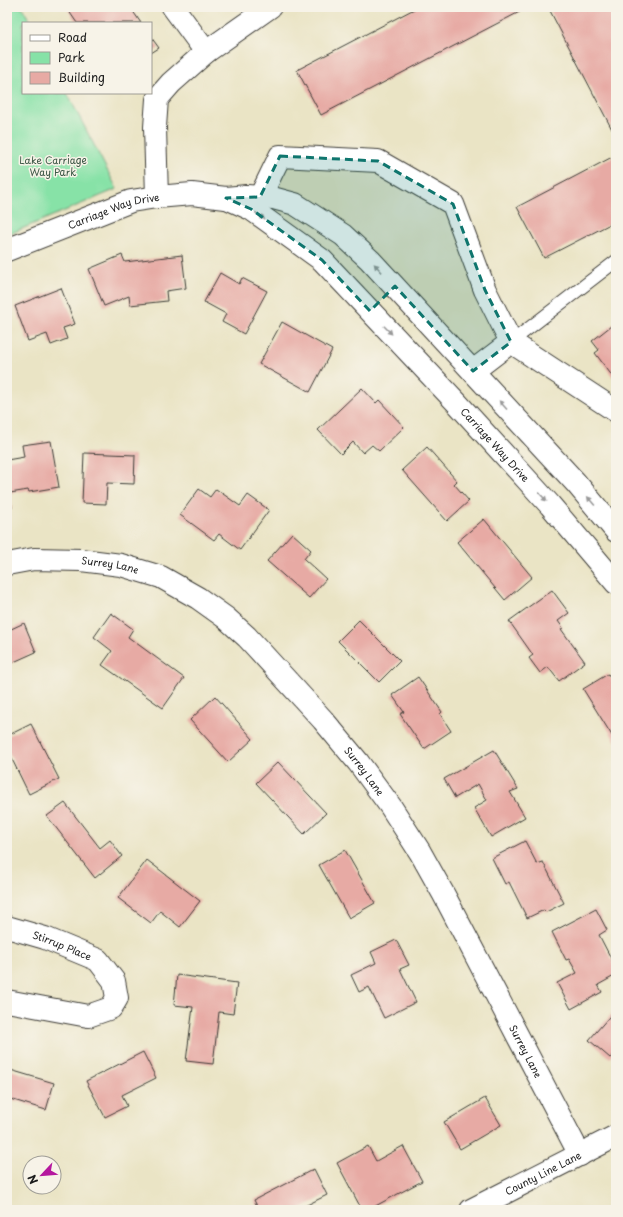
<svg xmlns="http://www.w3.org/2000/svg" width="623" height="1217" font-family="'Playpen Sans',sans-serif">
	<rect width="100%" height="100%" fill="#f7f3e8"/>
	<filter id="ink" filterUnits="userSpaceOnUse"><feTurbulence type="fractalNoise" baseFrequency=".025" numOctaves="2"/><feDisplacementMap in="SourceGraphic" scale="8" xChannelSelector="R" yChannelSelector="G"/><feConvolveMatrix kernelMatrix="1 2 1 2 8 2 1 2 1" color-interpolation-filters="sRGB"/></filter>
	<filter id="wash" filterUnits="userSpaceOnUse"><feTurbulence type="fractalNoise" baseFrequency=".012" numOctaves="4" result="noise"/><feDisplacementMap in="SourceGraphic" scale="16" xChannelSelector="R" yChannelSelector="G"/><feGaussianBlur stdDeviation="0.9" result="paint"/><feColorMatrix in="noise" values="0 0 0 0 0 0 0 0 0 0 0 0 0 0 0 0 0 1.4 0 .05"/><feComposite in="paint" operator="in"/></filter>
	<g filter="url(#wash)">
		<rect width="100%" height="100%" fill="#eae4c5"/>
		<path fill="#87e2a7" stroke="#527f62" d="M7,7H22L31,23H23V93H67L117,189L7,235Z"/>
		<g id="blocks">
			<g fill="#e7aaa4">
				<path d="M66,7H130L141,23H77Z"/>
				<path d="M418,7H529L321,115L297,70Z"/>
				<path d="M548,7H611L616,16V137Z"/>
				<path d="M151,37L159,48L151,53Z"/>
				<path d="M616,155V221L544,258L517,207Z"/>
				<path d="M122,255L125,262L182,255L186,288L166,291L167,301L130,305L129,296L104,306L89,269Z"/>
				<path d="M220,273L239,284L242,278L267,291L244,334L222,322L226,314L204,302Z"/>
				<path d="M61,288L75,324L63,328L67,339L51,345L47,334L28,341L15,306Z"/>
				<path d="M282,322L332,350L310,392L259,364Z"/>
				<path d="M616,322V381L595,353L599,350L592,341Z"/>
				<path d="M362,388L376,403L379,400L404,427L379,451L372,445L363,453L353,442L341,454L318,430Z"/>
				<path d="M51,441L59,487L29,492L28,490L10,493L12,508L7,509V460L24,457L22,445Z"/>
				<path d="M427,447L457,481L454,484L469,501L447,521L402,470Z"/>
				<path d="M84,453L135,455L134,484L107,483L106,504L82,503Z"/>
				<path d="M199,489L210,497L216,489L240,506L248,495L269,510L240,550L219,534L214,540L180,515Z"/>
				<path d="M484,519L532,577L505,600L457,542Z"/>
				<path d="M292,533L311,550L304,559L326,579L309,598L267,561Z"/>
				<path d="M552,590L569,613L558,621L563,628L561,629L585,662L559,681L548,667L540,673L529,658L533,655L509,621Z"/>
				<path d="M111,613L133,629L128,637L184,678L163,708L102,665L112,651L94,637Z"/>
				<path d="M359,620L400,661L379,682L338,641Z"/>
				<path d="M24,623L36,652L7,665V631Z"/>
				<path d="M608,674L615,684H616V742L583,689Z"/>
				<path d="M418,677L442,712L440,714L451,731L424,749L400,714L404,712L392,695Z"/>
				<path d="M215,696L253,739L228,762L190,720Z"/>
				<path d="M31,724L59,779L29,794L7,749V736Z"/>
				<path d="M494,750L518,789L510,792L525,817L491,837L474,808L487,800L478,784L455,798L444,779Z"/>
				<path d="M278,762L326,813L304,834L256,783Z"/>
				<path d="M65,803L100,848L110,840L122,856L95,878L47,816Z"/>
				<path d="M525,841L537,864L543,862L564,903L546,912L544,910L527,918L509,882L505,884L492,858Z"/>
				<path d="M345,850L375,903L349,918L319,865Z"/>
				<path d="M147,860L200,901L180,927L160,911L151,923L118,898Z"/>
				<path d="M596,909L607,930L599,935L616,968V975L598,985L602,992L571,1009L557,983L577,973L569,959L566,960L552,932Z"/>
				<path d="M396,940L409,965L400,969L416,1002L384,1018L369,987L359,992L351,975L376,963L371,952Z"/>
				<path d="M177,975L237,983L233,1014L219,1012L213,1064L186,1061L193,1007L174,1005Z"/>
				<path d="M616,1009V1053L610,1058L589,1040Z"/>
				<path d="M143,1052L156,1078L122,1095L127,1106L105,1117L86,1081Z"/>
				<path d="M7,1069L54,1083L46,1110L7,1098Z"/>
				<path d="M485,1098L501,1125L460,1149L444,1122Z"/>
				<path d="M368,1146L376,1161L403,1146L422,1181L368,1210H362L337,1163Z"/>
				<path d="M314,1169L327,1195L297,1210H259L254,1200Z"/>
			</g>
		</g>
	</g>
	<g filter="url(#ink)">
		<use href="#blocks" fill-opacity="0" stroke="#3b3a35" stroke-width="1"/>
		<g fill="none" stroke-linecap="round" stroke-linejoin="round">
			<defs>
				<path id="service" d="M511,342L616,261"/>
				<g id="minor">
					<path d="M206,52L270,7"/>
					<path d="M157,197L155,127L157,99L171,83L206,52L173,7"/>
					<path d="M260,197L280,156L378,161L453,204L485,290L511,342"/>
					<path id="s1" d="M227,198L251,209L322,260L458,404L550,505L616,583"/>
					<path id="s2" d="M7,250L131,201L157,197L192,194L226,198L247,196L273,198L295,204L343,235L370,260L576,483L616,531"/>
					<path d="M473,371L511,342L616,411"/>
					<path id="s3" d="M7,564L34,559L81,560L121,565L161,577L198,598L226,618L247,637L323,720L358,762L391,807L420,852L444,895L580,1155"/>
					<path id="s4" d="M7,927L45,938L98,960L114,981L117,998L111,1008L88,1016L7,1001"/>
					<path id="s5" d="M471,1210L616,1136"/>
				</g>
			</defs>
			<use href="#service" stroke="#3b3a35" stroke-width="14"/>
			<use href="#minor" stroke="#3b3a35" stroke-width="24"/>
			<use href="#service" stroke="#fff" stroke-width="12"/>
			<use href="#minor" stroke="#fff" stroke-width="22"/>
		</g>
		<defs><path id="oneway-solid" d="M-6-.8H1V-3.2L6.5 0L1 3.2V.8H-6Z"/></defs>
		<g fill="#999">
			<use href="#oneway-solid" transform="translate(260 216) rotate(36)"/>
			<use href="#oneway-solid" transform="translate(378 268) rotate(-133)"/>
			<use href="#oneway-solid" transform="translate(388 330) rotate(46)"/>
			<use href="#oneway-solid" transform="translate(503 405) rotate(-132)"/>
			<use href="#oneway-solid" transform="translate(543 497) rotate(47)"/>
			<use href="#oneway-solid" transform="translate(591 501) rotate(-130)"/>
		</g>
	</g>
	<path fill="#0f766e" fill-opacity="0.2" stroke="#0f766e" stroke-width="3" stroke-dasharray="8 5" stroke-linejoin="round" d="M280,156L378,161L453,204L485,290L511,342L473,371L395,286L370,311L322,260L251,209L226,198L260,197Z"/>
	<g text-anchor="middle" stroke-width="3" stroke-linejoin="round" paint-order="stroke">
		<g font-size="10" fill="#3c5746" stroke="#f7f3e8">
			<text x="53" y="164">Lake Carriage<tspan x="53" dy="12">Way Park</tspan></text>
		</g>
		<g font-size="10" fill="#1c1c1c" stroke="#f7f3e8">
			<text dy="4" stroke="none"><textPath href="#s2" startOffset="114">Carriage Way Drive</textPath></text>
			<text dy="4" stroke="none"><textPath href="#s1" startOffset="367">Carriage Way Drive</textPath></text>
			<text dy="4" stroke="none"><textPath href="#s3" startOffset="104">Surrey Lane</textPath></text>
			<text dy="4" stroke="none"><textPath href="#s3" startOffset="440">Surrey Lane</textPath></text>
			<text dy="4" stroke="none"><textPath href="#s4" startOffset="58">Stirrup Place</textPath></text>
			<text dy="4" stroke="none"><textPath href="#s3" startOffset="764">Surrey Lane</textPath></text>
			<text dy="4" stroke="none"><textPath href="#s5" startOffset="81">County Line Lane</textPath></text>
		</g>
	</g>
	<rect width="623" height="1217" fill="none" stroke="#f7f3e8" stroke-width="24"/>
	<rect x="22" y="22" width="130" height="72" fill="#f7f3e8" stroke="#9f9d96"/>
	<rect x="30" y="35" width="20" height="6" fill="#ffffff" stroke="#9f9d96"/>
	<text x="58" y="42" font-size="12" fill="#1c1c1c">Road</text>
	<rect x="30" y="52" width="20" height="12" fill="#87e2a7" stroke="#9f9d96"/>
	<text x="58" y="62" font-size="12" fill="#1c1c1c">Park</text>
	<rect x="30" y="72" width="20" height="12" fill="#e7aaa4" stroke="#9f9d96"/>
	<text x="58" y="82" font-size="12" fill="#1c1c1c">Building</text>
	<g transform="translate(42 1175) rotate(244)"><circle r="19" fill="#f7f3e8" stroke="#9f9d96"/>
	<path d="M0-3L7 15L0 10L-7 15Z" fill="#b5179e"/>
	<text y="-6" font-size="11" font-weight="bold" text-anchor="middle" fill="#1c1c1c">N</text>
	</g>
</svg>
